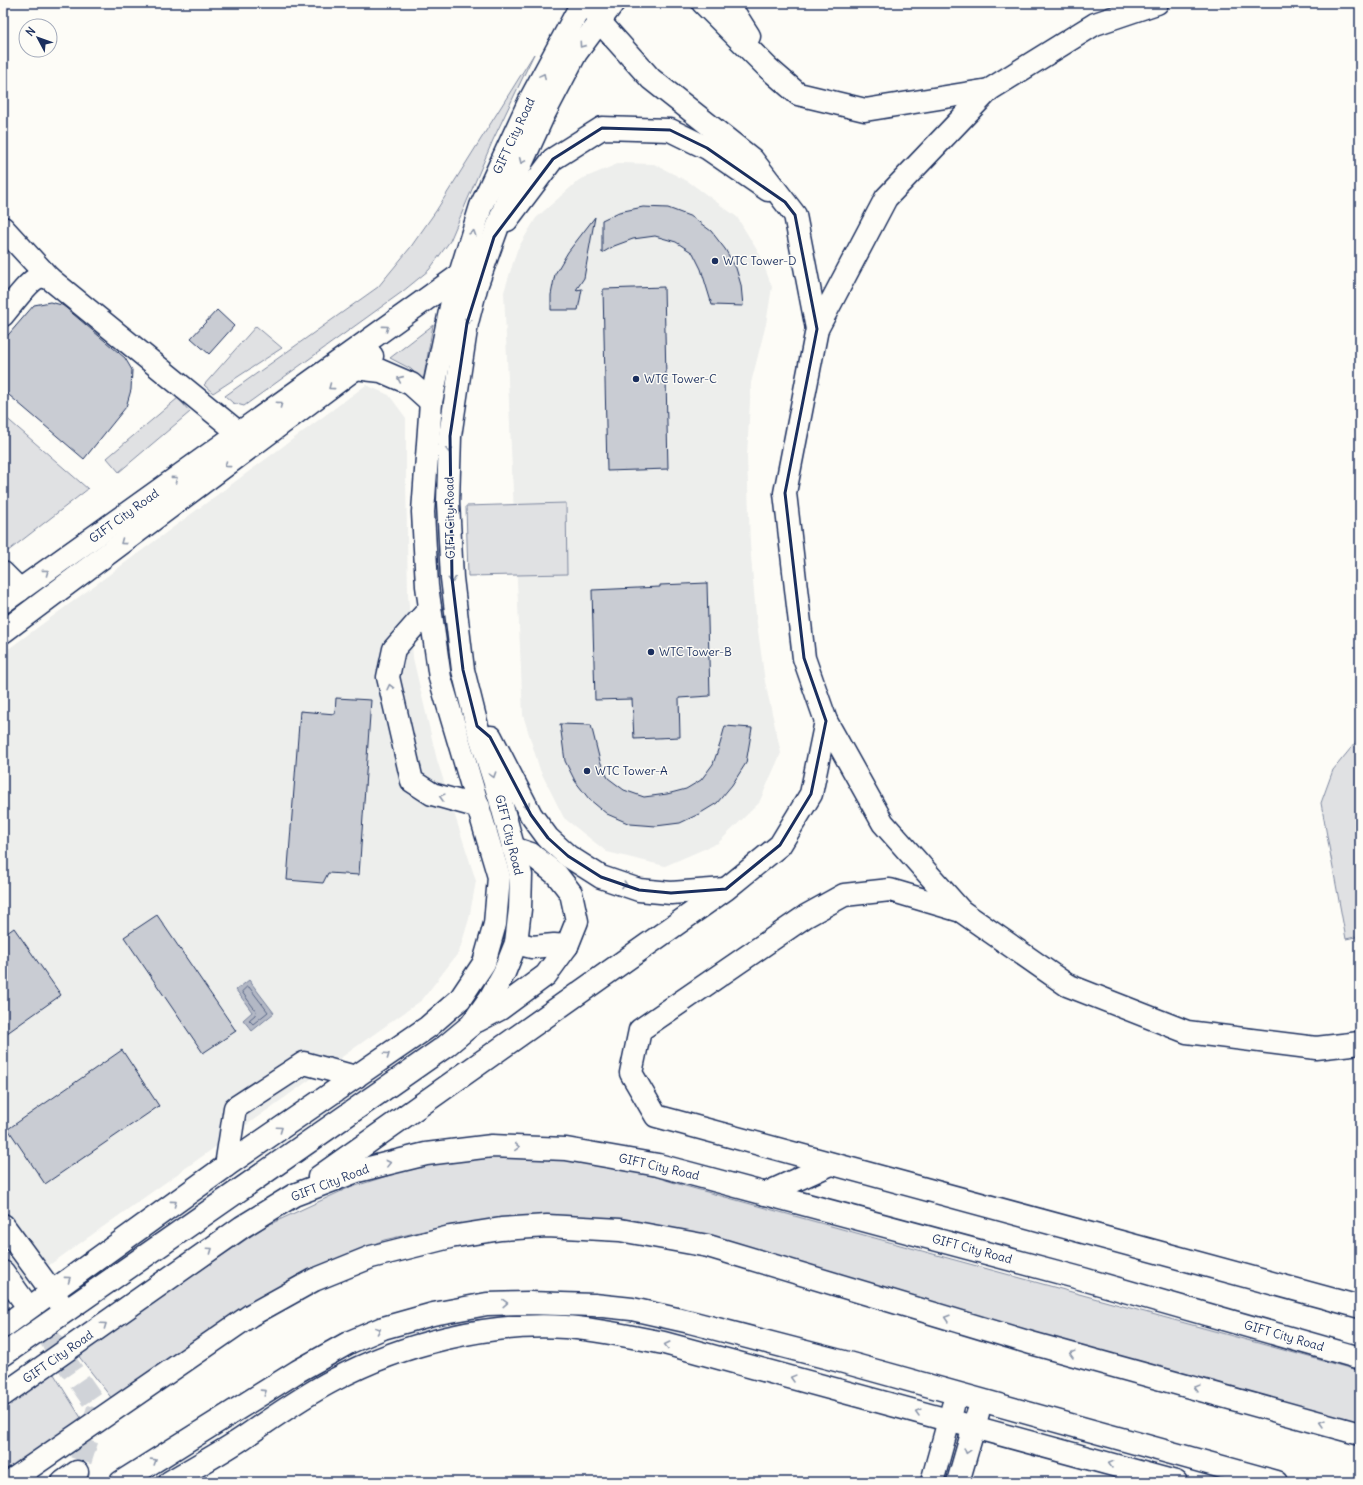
<svg xmlns="http://www.w3.org/2000/svg" width="1363" height="1485" font-family="Delius,sans-serif">
	<rect width="100%" height="100%" fill="#fdfcf7"/>
	<filter id="ink" filterUnits="userSpaceOnUse"><feTurbulence type="fractalNoise" baseFrequency=".025" numOctaves="2"/><feDisplacementMap in="SourceGraphic" scale="8" xChannelSelector="R" yChannelSelector="G"/><feConvolveMatrix kernelMatrix="1 2 1 2 8 2 1 2 1" color-interpolation-filters="sRGB"/></filter>
	<g filter="url(#ink)">
		<g fill="#edeeec">
			<path d="M620,163L654,164L689,182L737,217L760,255L772,287L766,324L751,383L747,456L750,544L756,616L765,682L781,753L759,803L718,843L665,866L607,852L564,818L540,770L523,715L504,292L517,250L536,218L579,180Z"/>
			<path d="M366,385L389,395L406,418V476L408,594L413,658L437,760L476,881L469,919L459,952L422,1000L3,1298V653Z"/>
		</g>
		<g fill="#e0e1e3" stroke="#7e88a0">
			<path d="M534,54L493,140L450,241L429,270L402,292L244,406L233,403L225,396L378,287L410,248L436,211Z"/>
			<path d="M433,325L423,381L411,369L390,358Z"/>
			<path d="M256,326L282,348L213,393L204,385Z"/>
			<path d="M178,398L190,412L119,472L107,458Z"/>
			<path d="M3,415L88,489L3,555Z"/>
			<path d="M566,503L567,574L468,576L466,506Z"/>
			<path d="M1360,737V936L1346,939L1321,803L1333,770Z"/>
			<path d="M533,1155L608,1162L685,1186L1360,1371V1425L864,1287L646,1223L573,1219L501,1218L446,1226L384,1240L296,1276L203,1334L113,1400L77,1354L266,1226L346,1189L428,1163L479,1157Z"/>
			<path d="M52,1371L83,1421L3,1475V1406Z"/>
		</g>
		<path fill="#b3b8c5" stroke="#76819c" d="M249,980L274,1013L252,1031L243,1020L252,1012L236,990Z"/>
		<g fill="none" stroke-linecap="round" stroke-linejoin="round">
			<path stroke="#586687" stroke-width="1" d="M247,987H249L268,1012L253,1024L249,1020L255,1015L256,1011L242,992Z"/>
		</g>
		<g fill="#c9ccd3" stroke="#1b2f5e">
			<path d="M643,207L668,208L692,217L711,231L725,249L736,268L741,285L743,306L712,305L701,269L693,253L676,242L655,236L633,239L614,246L602,253V220L619,212Z"/>
			<path d="M595,217L584,278L576,290L582,289L578,310H551V295L555,274L568,252Z"/>
			<path d="M664,287L668,469L607,471L603,289Z"/>
			<path d="M50,302L62,305L66,308L125,358L132,370L131,390L126,407L84,459L3,390V341L34,305Z"/>
			<path d="M217,310L234,326L209,354L191,338Z"/>
			<path d="M707,583L710,696L679,698L680,737L634,739L632,699L595,700L592,590L660,587V585Z"/>
			<path d="M336,698L371,700L359,875L328,873L323,883L287,880L300,711L335,714Z"/>
			<path d="M560,724L591,725L600,761L608,778L624,790L644,797L667,794L686,789L701,780L713,764L720,744L725,726L752,728L746,763L732,785L717,803L699,814L680,823L656,826L630,824L607,814L589,799L575,781L565,761Z"/>
			<path d="M157,915L236,1031L203,1053L124,937Z"/>
			<path d="M14,928L61,995L3,1036V936Z"/>
			<path d="M122,1050L159,1106L45,1184L8,1129Z"/>
		</g>
		<g fill="none" stroke-linecap="round" stroke-linejoin="round">
			<path stroke="#d0d3d8" stroke-width="22" stroke-dasharray="22 11" stroke-linecap="butt" d="M23,1300L98,1408L77,1472"/>
			<defs>
				<g id="minor">
					<path d="M703,3L768,68L798,94L865,110L989,90"/>
					<path d="M729,3L730,6L749,36"/>
					<path d="M1157,3L1095,24L989,90L886,198L817,329L785,493L804,658L826,721L883,823L961,911L1067,985L1187,1032L1316,1048L1360,1043"/>
					<path d="M592,10L599,21L651,79L752,159L795,215L817,329"/>
					<path d="M507,220L553,159L602,128L670,130L707,148L768,190"/>
					<path d="M3,228L49,278"/>
					<path d="M3,315C10,307 28,282 37,278C41,276 45,277 49,278L239,433"/>
					<path d="M355,368L381,371L411,384L431,402"/>
					<path d="M3,573L20,590"/>
					<path d="M3,602L464,272"/>
					<path d="M430,608L394,649L388,677L412,781L432,794L479,807"/>
					<path d="M3,632L372,356"/>
					<path d="M491,737L531,815L548,838L568,856L601,877L639,890L671,893L725,889"/>
					<path d="M961,911L890,890L844,895L806,916L640,1030L631,1073L656,1116L1360,1307"/>
					<path d="M516,943L532,947L554,945L567,946"/>
					<path d="M477,1021L500,1009L546,975L567,946L577,921L571,893L557,875L531,854L513,848"/>
					<path d="M226,1166L235,1108L304,1063L356,1077"/>
					<path d="M319,1177L726,889L780,845L811,794L826,721"/>
					<path d="M765,1194L831,1164"/>
					<path d="M3,1225L61,1304"/>
					<path d="M3,1272L23,1300"/>
					<path d="M3,1327L226,1166L428,1027L460,999L484,963L495,924L499,877L440,678L427,586L423,512L431,402L453,297L481,206L531,98L582,3"/>
					<path d="M3,1355L446,1046L471,1025L490,998L504,973L516,943L520,909L521,875L500,799L477,726L463,670L452,578L448,502L450,436L467,323L477,284L517,173L543,116L576,53L613,3"/>
					<path d="M3,1395L242,1227L294,1195L357,1171L426,1154L492,1146L566,1149L658,1165L1076,1277L1360,1358"/>
					<path d="M9,1482L251,1315L314,1280L371,1257L450,1237L501,1229L547,1226L620,1230L708,1246L1031,1343L1360,1434"/>
					<path d="M63,1482L77,1472"/>
					<path d="M121,1482L298,1371L350,1342L383,1328L433,1314L487,1304L529,1303L594,1305L632,1309L690,1322L844,1362L1276,1482"/>
					<path d="M170,1482C193,1468 217,1455 240,1440C271,1419 301,1397 334,1380C401,1344 489,1322 565,1327C598,1329 631,1337 664,1343L1176,1482"/>
					<path d="M932,1482L953,1406"/>
					<path d="M958,1482L978,1413"/>
				</g>
			</defs>
			<use href="#minor" stroke="#1b2f5e" stroke-width="25"/>
			<use href="#minor" stroke="#fdfcf7" stroke-width="22"/>
		</g>
		<defs><path id="oneway-chevron" d="M-2-3.5L2.5 0L-2 3.5" fill="none" stroke-width="1.6" stroke-linecap="round" stroke-linejoin="round"/></defs>
		<g stroke="#8c96aa">
			<use href="#oneway-chevron" transform="translate(582 45) rotate(125)"/>
			<use href="#oneway-chevron" transform="translate(543 76) rotate(-62)"/>
			<use href="#oneway-chevron" transform="translate(522 161) rotate(114)"/>
			<use href="#oneway-chevron" transform="translate(473 233) rotate(-72)"/>
			<use href="#oneway-chevron" transform="translate(468 321) rotate(102)"/>
			<use href="#oneway-chevron" transform="translate(386 328) rotate(-36)"/>
			<use href="#oneway-chevron" transform="translate(400 379) rotate(-156)"/>
			<use href="#oneway-chevron" transform="translate(331 387) rotate(143)"/>
			<use href="#oneway-chevron" transform="translate(280 404) rotate(-36)"/>
			<use href="#oneway-chevron" transform="translate(449 450) rotate(91)"/>
			<use href="#oneway-chevron" transform="translate(227 465) rotate(143)"/>
			<use href="#oneway-chevron" transform="translate(175 479) rotate(-36)"/>
			<use href="#oneway-chevron" transform="translate(123 542) rotate(143)"/>
			<use href="#oneway-chevron" transform="translate(46 572) rotate(-36)"/>
			<use href="#oneway-chevron" transform="translate(452 580) rotate(85)"/>
			<use href="#oneway-chevron" transform="translate(390 687) rotate(-103)"/>
			<use href="#oneway-chevron" transform="translate(493 775) rotate(72)"/>
			<use href="#oneway-chevron" transform="translate(442 797) rotate(-165)"/>
			<use href="#oneway-chevron" transform="translate(527 806) rotate(64)"/>
			<use href="#oneway-chevron" transform="translate(625 885) rotate(20)"/>
			<use href="#oneway-chevron" transform="translate(387 1055) rotate(-35)"/>
			<use href="#oneway-chevron" transform="translate(280 1129) rotate(-35)"/>
			<use href="#oneway-chevron" transform="translate(517 1147) rotate(2)"/>
			<use href="#oneway-chevron" transform="translate(388 1163) rotate(-14)"/>
			<use href="#oneway-chevron" transform="translate(174 1203) rotate(-36)"/>
			<use href="#oneway-chevron" transform="translate(210 1250) rotate(-35)"/>
			<use href="#oneway-chevron" transform="translate(68 1279) rotate(-36)"/>
			<use href="#oneway-chevron" transform="translate(505 1303) rotate(-2)"/>
			<use href="#oneway-chevron" transform="translate(947 1318) rotate(-163)"/>
			<use href="#oneway-chevron" transform="translate(104 1325) rotate(-35)"/>
			<use href="#oneway-chevron" transform="translate(378 1330) rotate(-21)"/>
			<use href="#oneway-chevron" transform="translate(667 1345) rotate(-166)"/>
			<use href="#oneway-chevron" transform="translate(1072 1354) rotate(-165)"/>
			<use href="#oneway-chevron" transform="translate(793 1378) rotate(-165)"/>
			<use href="#oneway-chevron" transform="translate(1197 1388) rotate(-165)"/>
			<use href="#oneway-chevron" transform="translate(264 1392) rotate(-33)"/>
			<use href="#oneway-chevron" transform="translate(918 1412) rotate(-165)"/>
			<use href="#oneway-chevron" transform="translate(1322 1423) rotate(-164)"/>
			<use href="#oneway-chevron" transform="translate(967 1451) rotate(106)"/>
			<use href="#oneway-chevron" transform="translate(154 1461) rotate(-32)"/>
			<use href="#oneway-chevron" transform="translate(1111 1464) rotate(-165)"/>
		</g>
	</g>
	<path fill="none" stroke="#1b2f5e" stroke-width="3" stroke-linejoin="round" d="M602,128L670,130L707,148L785,202L795,215L817,329L785,493L804,658L826,721L811,794L780,845L726,889L671,893L639,890L601,877L568,856L548,838L531,815L490,737L477,726L463,670L452,578L450,436L467,323L494,237L553,159Z"/>
	<g fill="#1b2f5e" stroke="#fdfcf7" stroke-width="1.5">
		<circle cx="715" cy="261" r="4"/>
		<circle cx="636" cy="379" r="4"/>
		<circle cx="651" cy="652" r="4"/>
		<circle cx="587" cy="771" r="4"/>
	</g>
	<g text-anchor="middle" stroke-width="3" stroke-linejoin="round" paint-order="stroke">
		<g font-size="12" fill="#1b2f5e" stroke="#fdfcf7">
			<text transform="translate(514 136) rotate(-65)" y="4">GIFT City Road</text>
			<text transform="translate(124 516) rotate(-36)" y="4">GIFT City Road</text>
			<text transform="translate(450 518) rotate(-91)" y="4">GIFT City Road</text>
			<text transform="translate(509 835) rotate(76)" y="4">GIFT City Road</text>
			<text transform="translate(659 1167) rotate(13)" y="4">GIFT City Road</text>
			<text transform="translate(330 1183) rotate(-21)" y="4">GIFT City Road</text>
			<text transform="translate(972 1249) rotate(15)" y="4">GIFT City Road</text>
			<text transform="translate(1284 1336) rotate(16)" y="4">GIFT City Road</text>
			<text transform="translate(58 1357) rotate(-35)" y="4">GIFT City Road</text>
		</g>
		<g font-size="12" fill="#1b2f5e" stroke="#fdfcf7" text-anchor="start">
			<text x="723" y="265">WTC Tower-D</text>
			<text x="644" y="383">WTC Tower-C</text>
			<text x="659" y="656">WTC Tower-B</text>
			<text x="595" y="775">WTC Tower-A</text>
		</g>
	</g>
	<rect width="1363" height="1485" fill="none" stroke="#fdfcf7" stroke-width="16"/>
	<rect x="8" y="8" width="1347" height="1469" fill="none" stroke="#1b2f5e" stroke-width="1.5" filter="url(#ink)"/>
	<g transform="translate(38 38) rotate(311)"><circle r="19" fill="#fdfcf7" stroke="#a3aaba"/>
	<path d="M0-3L7 15L0 10L-7 15Z" fill="#1b2f5e"/>
	<text y="-6" font-size="11" font-weight="bold" text-anchor="middle" fill="#1b2f5e">N</text>
	</g>
</svg>
